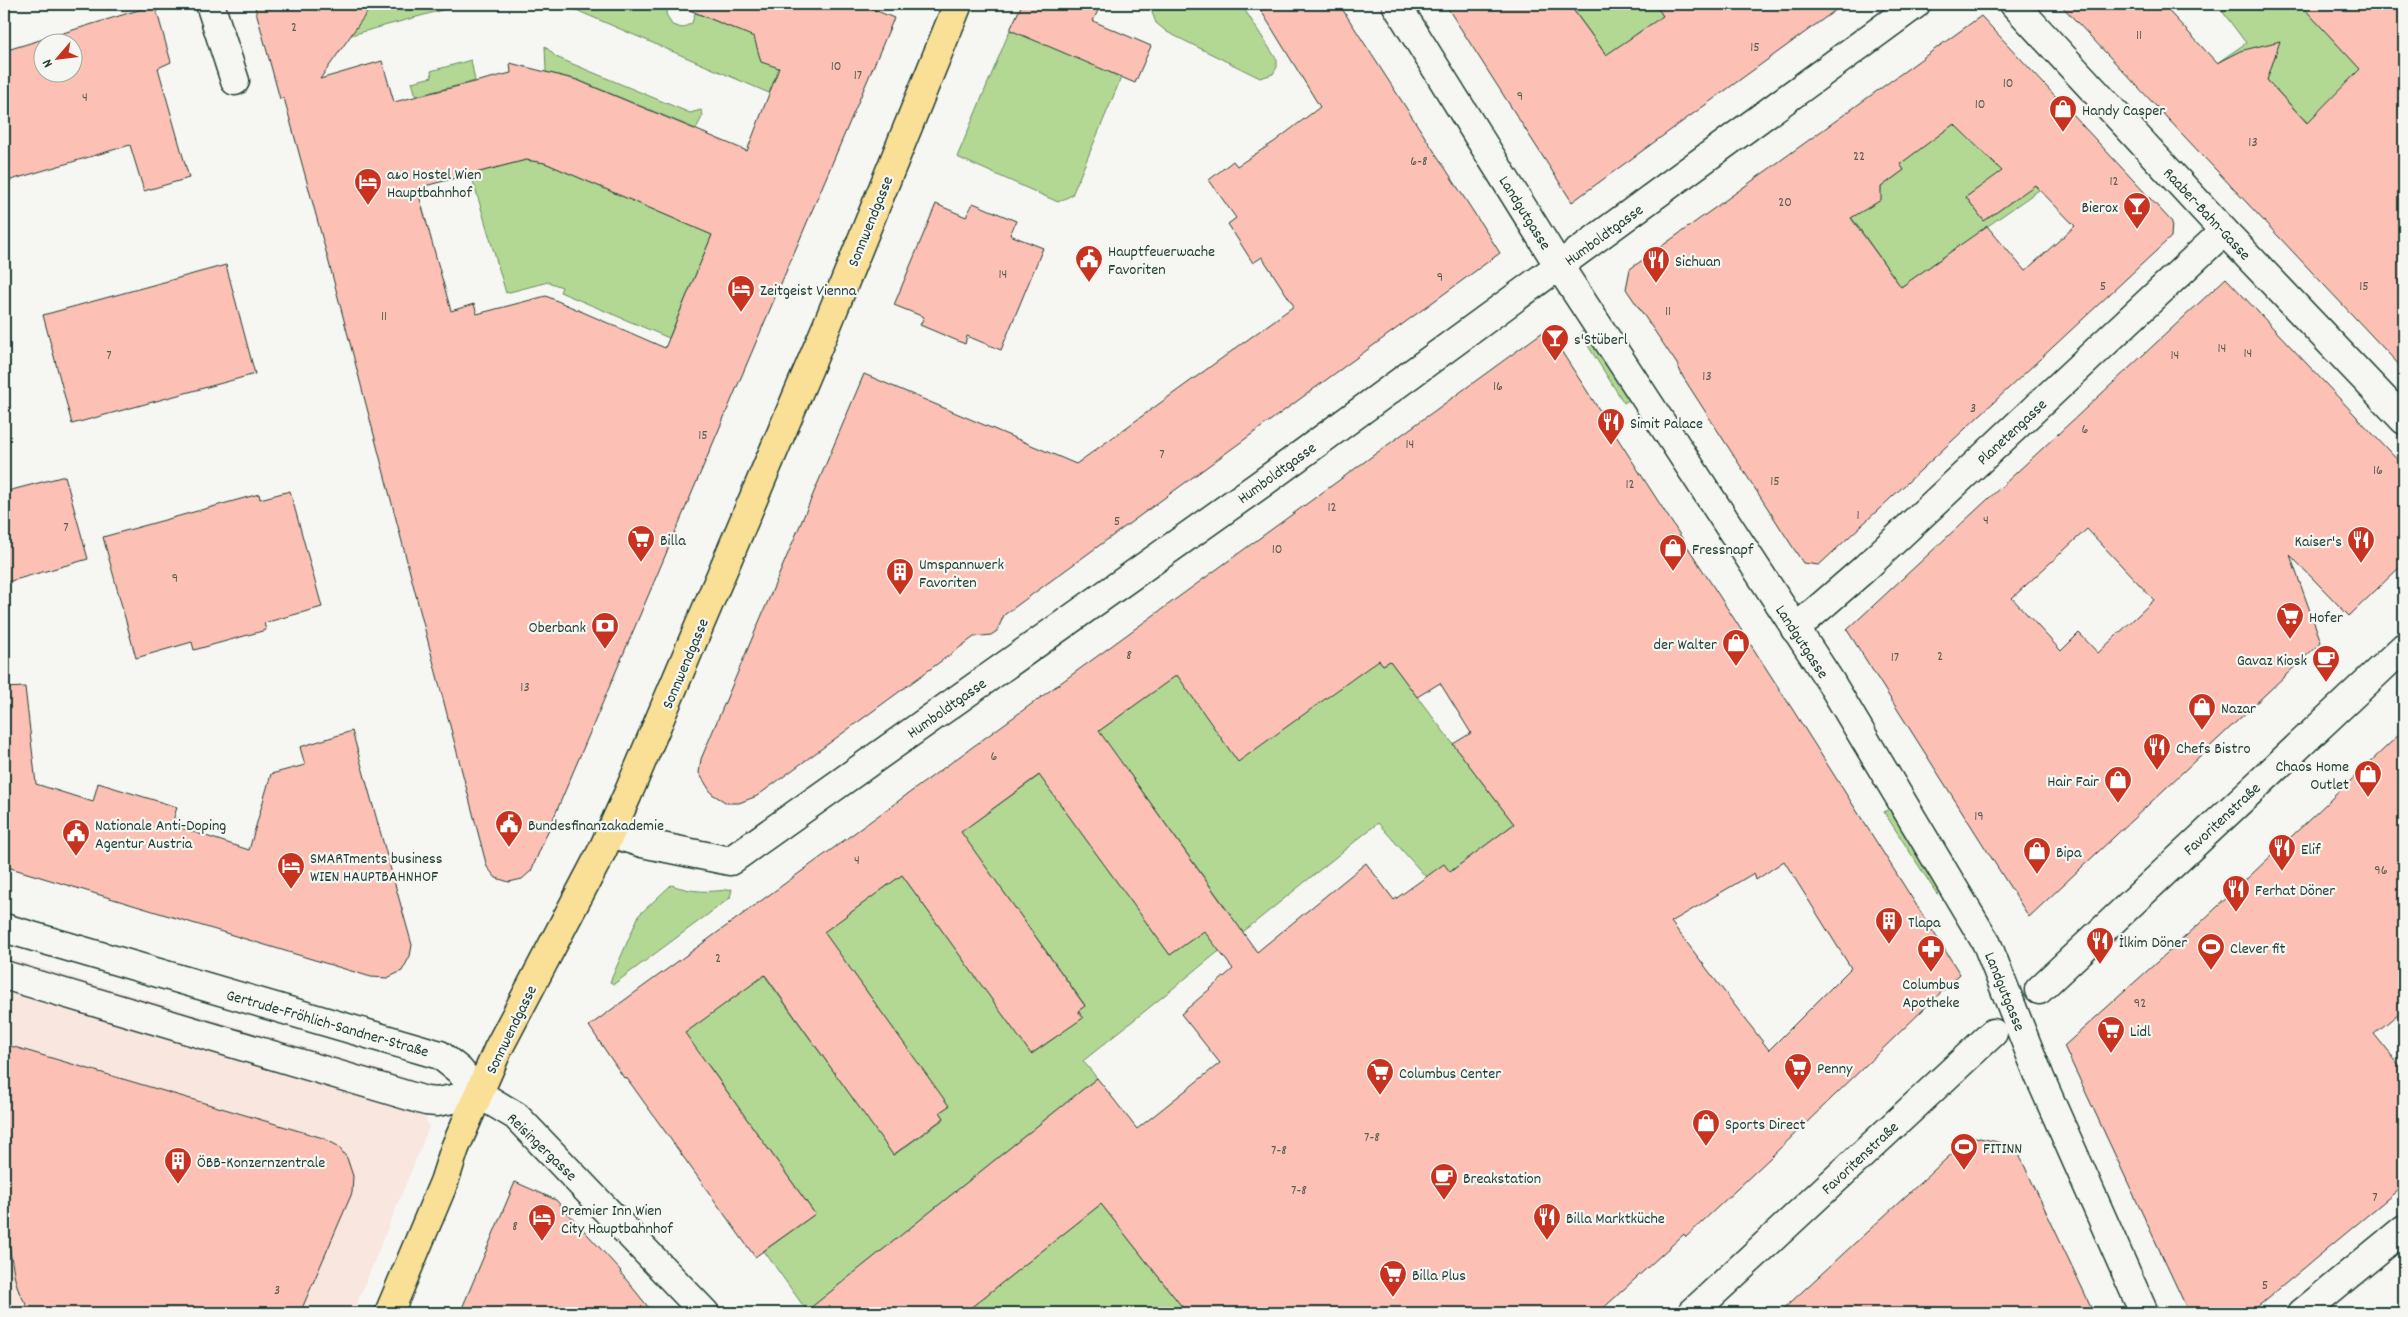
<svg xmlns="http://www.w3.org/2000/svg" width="2408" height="1317" font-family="Dekko,sans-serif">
	<rect width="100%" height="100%" fill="#f6f6f2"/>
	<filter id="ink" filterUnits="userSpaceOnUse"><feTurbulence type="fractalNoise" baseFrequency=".02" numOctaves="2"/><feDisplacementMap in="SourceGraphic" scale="10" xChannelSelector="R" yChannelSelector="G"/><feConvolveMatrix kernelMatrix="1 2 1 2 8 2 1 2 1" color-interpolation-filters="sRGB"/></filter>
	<g filter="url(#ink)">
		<path fill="#f8e6df" d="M4,957L411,1079L429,1127L353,1313H4Z"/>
		<g fill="#b2d893" stroke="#688a64" fill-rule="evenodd">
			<path d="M329,4H337L339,8L369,9L368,4H464L333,40L325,12Z"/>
			<path d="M562,4H669L666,14L672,25L682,28L692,23L695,13L761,39L782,58L783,99Z"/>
			<path d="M1149,4H1241L1277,60V67L1273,74L1260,78L1167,32L1156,23Z"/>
			<path d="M1569,4H1655L1668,23L1656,31L1651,24L1635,35L1620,73Z"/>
			<path d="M2232,4H2301L2401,114L2321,137L2257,69L2270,71L2277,50C2251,45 2240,51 2217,63L2246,43L2222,11Z"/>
			<path d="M1010,30L1123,39L1109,72L1121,78L1072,195L1058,202L957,157Z"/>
			<path d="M545,46L556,57L690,113L701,110L703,115L696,129L578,80L546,72Z"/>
			<path d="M471,60L475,81L416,96L412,82L432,77L431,71Z"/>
			<path d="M1959,120L1987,136L1977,147L1997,167L2007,158L2039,190L1901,287L1842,204L1880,200L1881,187L1904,170L1900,164ZM1986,183L2004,207L1984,221L1966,197Z"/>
			<path d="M526,160L545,163L712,235L669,338L560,292L562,287L548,282L506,293L471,174Z"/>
			<path d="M1594,324L1635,396L1624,403L1580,333Z"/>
			<path d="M1379,660L1383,665L1390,661L1514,824L1450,872L1426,877L1378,823L1083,1061L1097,1078L807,1311L764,1251L815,1214L709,1066L644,1062L764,975L894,1155L944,1119L940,1112L948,1106L852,971L782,962L902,875L1032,1054L1082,1018L1078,1011L1085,1005L989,872L920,861L1040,775L1170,955L1219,919L1215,913L1224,905L1127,770L1057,761L1182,671Z"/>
			<path d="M1897,804L1946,888L1937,894L1884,812Z"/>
			<path d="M671,885C692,892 709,893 732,889L730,898L614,984L610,982L639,915Z"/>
			<path d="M1101,1204L1187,1313H964Z"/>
		</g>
		<g fill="#fcc1b4" stroke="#1f3d34" fill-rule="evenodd">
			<path d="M254,4H373L320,79L382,61L394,102L511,73L510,63L577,80L747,151L779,68L761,62L754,37L675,4H860L894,18L531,871L522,879L509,882L496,878L487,867L328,259L284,98L280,99ZM526,160L545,163L712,235L665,348L546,296L477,314L474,304L451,311L417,188Z"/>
			<path d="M1022,4H1101L1093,21L1151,46L1135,83L1010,30Z"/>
			<path d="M1257,4H1339L1500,253L1004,615L997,631L991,635L974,637L757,796L739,803H727L712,794L699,773L701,759L864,374L1076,464L1294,306L1262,257L1253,263L1228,224L1236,218L1209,180L1233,161L1237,166L1274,142L1320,107Z"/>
			<path d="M1445,4H1569L1606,55L1663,16L1655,4H1844L1572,202Z"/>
			<path d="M2060,4H2162L2217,63L2240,51L2280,41L2267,80L2307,123L2360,69L2300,4H2404V370Z"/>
			<path d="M155,5L171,62L158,68L189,178L144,191L130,145L4,182V51ZM42,42H72V72H42Z"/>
			<path d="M1981,16L2172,222L2171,237L1819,565L1803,563L1683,377L1677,364L1626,289L1630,269ZM1954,124L2002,171L1966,197L1984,221L2035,185L2075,226L2025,271L1987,226L1901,287L1851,218L1881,200V187L1904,170L1900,164Z"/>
			<path d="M973,203L1016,221L1010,235L1043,248L1001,350L967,336L965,344L920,325L924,317L894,305L936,204L966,217Z"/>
			<path d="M226,265L255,374L72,424L43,315Z"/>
			<path d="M2226,278L2404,467V563L2349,616L2290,555L2321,642L2029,917L1847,630ZM2087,529L2154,600L2098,653L2079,633L2061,651L2012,598Z"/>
			<path d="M1547,329L1791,707L1960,974L1770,1158L1686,1237L1684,1234L1598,1313H1187L1101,1204L964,1313H804L1097,1078L1137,1129L1220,1063L1181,1014L1233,969L1204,931L1170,955L1039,775L961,832L1085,1006L1078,1011L1083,1018L1031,1054L902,875L824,932L949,1106L940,1112L944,1118L893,1155L765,975L685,1033L815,1214L755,1257L626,1077L624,1078L589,1026ZM1379,660L1383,665L1390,661L1417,697L1440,683L1471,733L1453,744L1514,824L1450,872L1444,864L1394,900L1366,863L1257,952L1099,731L1177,675L1238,762ZM1784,861L1851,968L1769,1050L1671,922L1754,873L1756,880Z"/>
			<path d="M65,476L88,559L4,583V492Z"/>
			<path d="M290,491L322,607L264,623L266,630L194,650L192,642L136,658L103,537L259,494L260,499Z"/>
			<path d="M25,687L36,784L93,802L98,783L177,807L172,825L249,850L271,774L305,765L300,747L352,731L412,945L410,956L402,971L387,978L371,977L4,866V688Z"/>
			<path d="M2404,730V1009L2374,1034L2404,1071V1185L2250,1313H2189L2064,1046L2197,926Z"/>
			<path d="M4,1044L323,1138L338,1146L347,1158L353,1176L352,1193L300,1313H31L19,1292L15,1279L4,1218Z"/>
			<path d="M1971,1136L2015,1146L2094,1313H1779Z"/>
			<path d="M515,1182L556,1200L621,1271L620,1272L653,1313H460Z"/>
		</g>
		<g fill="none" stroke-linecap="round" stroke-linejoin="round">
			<defs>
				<g id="minor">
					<path d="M210,4L235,81"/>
					<path d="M1396,4L1559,266L1830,681L1987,944L2040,1078L2144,1313"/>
					<path d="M2014,4L2224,231L2404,420"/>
					<path d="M1795,629L1863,570L2224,231"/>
					<path d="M610,833L642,843L730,861L1261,484L1916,4"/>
					<path d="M4,928L440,1055L459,1070L479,1094L516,1116L705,1313"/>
					<path d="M4,975L426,1101L437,1102L479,1094"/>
					<path d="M2039,990L2404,647"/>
					<path d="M1692,1313L1993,1033"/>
					<path d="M2302,1313L2404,1229"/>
				</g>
				<path id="major" d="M389,1313L444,1182L455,1148L498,1049L602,851L627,796L828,323L958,4"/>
			</defs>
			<use href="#minor" stroke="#1f3d34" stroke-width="31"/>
			<use href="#major" stroke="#1f3d34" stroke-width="31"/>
			<use href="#minor" stroke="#f6f6f2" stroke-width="28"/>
			<use href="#major" stroke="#fadf96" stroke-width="28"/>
		</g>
	</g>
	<defs>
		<symbol id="shop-pin" viewBox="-11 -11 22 30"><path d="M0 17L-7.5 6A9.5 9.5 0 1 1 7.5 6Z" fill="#c8321e" stroke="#f6f6f2"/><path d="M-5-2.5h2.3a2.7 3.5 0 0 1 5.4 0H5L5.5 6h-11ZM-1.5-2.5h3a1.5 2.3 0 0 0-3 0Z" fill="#fff"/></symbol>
		<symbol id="hotel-pin" viewBox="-11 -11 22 30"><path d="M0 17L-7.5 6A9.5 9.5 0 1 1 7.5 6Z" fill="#c8321e" stroke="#f6f6f2"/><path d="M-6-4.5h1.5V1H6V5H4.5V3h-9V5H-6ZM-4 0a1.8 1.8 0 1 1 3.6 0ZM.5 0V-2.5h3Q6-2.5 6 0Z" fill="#fff"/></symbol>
		<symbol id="bar-pin" viewBox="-11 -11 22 30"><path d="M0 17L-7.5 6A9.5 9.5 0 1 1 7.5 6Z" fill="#c8321e" stroke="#f6f6f2"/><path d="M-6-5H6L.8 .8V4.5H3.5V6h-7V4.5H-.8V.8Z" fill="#fff"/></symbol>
		<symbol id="civic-pin" viewBox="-11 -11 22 30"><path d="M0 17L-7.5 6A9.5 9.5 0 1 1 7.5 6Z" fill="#c8321e" stroke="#f6f6f2"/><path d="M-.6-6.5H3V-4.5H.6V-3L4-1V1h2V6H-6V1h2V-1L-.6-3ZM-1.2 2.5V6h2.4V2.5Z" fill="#fff"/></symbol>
		<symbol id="restaurant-pin" viewBox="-11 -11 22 30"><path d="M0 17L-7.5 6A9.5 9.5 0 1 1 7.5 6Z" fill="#c8321e" stroke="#f6f6f2"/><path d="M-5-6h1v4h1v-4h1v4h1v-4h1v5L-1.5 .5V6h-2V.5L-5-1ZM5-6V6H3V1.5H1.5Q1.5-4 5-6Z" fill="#fff"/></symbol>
		<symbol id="supermarket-pin" viewBox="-11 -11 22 30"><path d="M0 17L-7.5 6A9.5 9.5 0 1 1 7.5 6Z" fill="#c8321e" stroke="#f6f6f2"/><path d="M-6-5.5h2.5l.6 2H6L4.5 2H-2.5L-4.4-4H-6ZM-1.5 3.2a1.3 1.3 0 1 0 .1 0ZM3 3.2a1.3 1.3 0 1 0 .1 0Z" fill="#fff"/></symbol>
		<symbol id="building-pin" viewBox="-11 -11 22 30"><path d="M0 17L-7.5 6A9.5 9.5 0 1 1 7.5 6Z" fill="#c8321e" stroke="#f6f6f2"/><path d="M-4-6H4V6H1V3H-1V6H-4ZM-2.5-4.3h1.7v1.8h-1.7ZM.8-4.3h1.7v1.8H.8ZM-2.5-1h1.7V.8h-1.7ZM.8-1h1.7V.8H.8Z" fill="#fff"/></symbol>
		<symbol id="bank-pin" viewBox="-11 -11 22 30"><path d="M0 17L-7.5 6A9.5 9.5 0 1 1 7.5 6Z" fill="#c8321e" stroke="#f6f6f2"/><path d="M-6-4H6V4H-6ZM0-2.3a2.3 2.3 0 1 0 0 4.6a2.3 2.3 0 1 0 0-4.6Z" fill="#fff"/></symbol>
		<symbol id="cafe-pin" viewBox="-11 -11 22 30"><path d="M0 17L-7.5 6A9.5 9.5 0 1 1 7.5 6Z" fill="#c8321e" stroke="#f6f6f2"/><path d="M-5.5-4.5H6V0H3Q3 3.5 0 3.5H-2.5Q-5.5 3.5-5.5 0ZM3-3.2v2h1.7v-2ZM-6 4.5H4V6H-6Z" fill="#fff"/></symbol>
		<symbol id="stadium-pin" viewBox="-11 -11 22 30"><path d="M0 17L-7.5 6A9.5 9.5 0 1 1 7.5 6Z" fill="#c8321e" stroke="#f6f6f2"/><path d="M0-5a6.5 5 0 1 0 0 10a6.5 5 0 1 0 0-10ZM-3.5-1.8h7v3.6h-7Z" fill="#fff"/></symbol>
		<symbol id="pharmacy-pin" viewBox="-11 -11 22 30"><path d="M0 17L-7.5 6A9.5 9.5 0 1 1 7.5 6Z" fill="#c8321e" stroke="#f6f6f2"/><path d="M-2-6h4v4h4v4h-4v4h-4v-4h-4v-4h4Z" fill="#fff"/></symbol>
	</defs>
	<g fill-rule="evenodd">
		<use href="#shop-pin" x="2047" y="93" width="32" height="43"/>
		<use href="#hotel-pin" x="352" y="166" width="32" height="43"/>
		<use href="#bar-pin" x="2121" y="190" width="32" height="43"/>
		<use href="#civic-pin" x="1073" y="243" width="32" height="43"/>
		<use href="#restaurant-pin" x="1640" y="244" width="32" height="43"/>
		<use href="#hotel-pin" x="725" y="273" width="32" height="43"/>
		<use href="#bar-pin" x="1539" y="322" width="32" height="43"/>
		<use href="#restaurant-pin" x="1595" y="406" width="32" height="43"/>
		<use href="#supermarket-pin" x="625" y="523" width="32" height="43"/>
		<use href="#restaurant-pin" x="2345" y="524" width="32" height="43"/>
		<use href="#shop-pin" x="1657" y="532" width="32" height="43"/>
		<use href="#building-pin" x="884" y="556" width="32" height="43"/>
		<use href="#supermarket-pin" x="2274" y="600" width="32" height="43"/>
		<use href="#bank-pin" x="589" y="610" width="32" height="43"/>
		<use href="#shop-pin" x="1720" y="627" width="32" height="43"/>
		<use href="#cafe-pin" x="2310" y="643" width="32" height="43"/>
		<use href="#shop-pin" x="2186" y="691" width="32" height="43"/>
		<use href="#restaurant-pin" x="2141" y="731" width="32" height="43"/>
		<use href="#shop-pin" x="2352" y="758" width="32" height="43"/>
		<use href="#shop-pin" x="2102" y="764" width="32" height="43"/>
		<use href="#civic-pin" x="493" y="808" width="32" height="43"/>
		<use href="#civic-pin" x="60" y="817" width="32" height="43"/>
		<use href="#restaurant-pin" x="2266" y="832" width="32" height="43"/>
		<use href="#shop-pin" x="2021" y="835" width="32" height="43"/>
		<use href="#hotel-pin" x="275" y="850" width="32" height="43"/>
		<use href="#restaurant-pin" x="2220" y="873" width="32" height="43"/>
		<use href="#building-pin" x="1873" y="905" width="32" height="43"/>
		<use href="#restaurant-pin" x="2084" y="925" width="32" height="43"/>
		<use href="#stadium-pin" x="2195" y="931" width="32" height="43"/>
		<use href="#pharmacy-pin" x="1915" y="933" width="32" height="43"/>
		<use href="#supermarket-pin" x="2095" y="1014" width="32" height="43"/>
		<use href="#supermarket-pin" x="1782" y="1051" width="32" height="43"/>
		<use href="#supermarket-pin" x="1364" y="1056" width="32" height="43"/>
		<use href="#shop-pin" x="1690" y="1107" width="32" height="43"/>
		<use href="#stadium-pin" x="1948" y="1131" width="32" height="43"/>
		<use href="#building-pin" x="162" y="1145" width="32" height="43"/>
		<use href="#cafe-pin" x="1428" y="1161" width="32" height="43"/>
		<use href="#restaurant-pin" x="1531" y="1201" width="32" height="43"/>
		<use href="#hotel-pin" x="526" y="1202" width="32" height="43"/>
		<use href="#supermarket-pin" x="1377" y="1258" width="32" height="43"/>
	</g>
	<g text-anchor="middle" stroke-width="4.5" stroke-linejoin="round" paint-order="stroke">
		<g font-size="14" fill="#565e54">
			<text x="294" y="31">2</text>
			<text x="2139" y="39">11</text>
			<text x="1755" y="51">15</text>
			<text x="836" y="70">10</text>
			<text x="858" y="79">17</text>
			<text x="2008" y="87">10</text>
			<text x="1520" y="100">9</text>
			<text x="85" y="101">4</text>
			<text x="1980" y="108">10</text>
			<text x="2253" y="146">13</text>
			<text x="1859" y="160">22</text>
			<text x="1419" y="165">6-8</text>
			<text x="2114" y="185">12</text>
			<text x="1785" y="206">20</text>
			<text x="1003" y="278">14</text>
			<text x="1440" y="281">9</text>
			<text x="2103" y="290">5</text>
			<text x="2364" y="290">15</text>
			<text x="1668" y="315">11</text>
			<text x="384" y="320">11</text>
			<text x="2222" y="352">14</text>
			<text x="2248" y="357">14</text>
			<text x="109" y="359">7</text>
			<text x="2175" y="359">14</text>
			<text x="1707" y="380">13</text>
			<text x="1498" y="390">16</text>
			<text x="1973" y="412">3</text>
			<text x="2085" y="433">6</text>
			<text x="703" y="439">15</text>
			<text x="1410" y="448">14</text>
			<text x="1162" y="458">7</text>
			<text x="2378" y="474">16</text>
			<text x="1775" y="485">15</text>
			<text x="1630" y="488">12</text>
			<text x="1332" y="511">12</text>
			<text x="1858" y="519">1</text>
			<text x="1986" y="524">4</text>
			<text x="1117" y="525">5</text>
			<text x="66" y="531">7</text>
			<text x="1277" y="553">10</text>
			<text x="175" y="582">9</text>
			<text x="1129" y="659">8</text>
			<text x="1940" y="660">2</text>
			<text x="1895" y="661">17</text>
			<text x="525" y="691">13</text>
			<text x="994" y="760">6</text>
			<text x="1979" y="820">19</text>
			<text x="857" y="864">4</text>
			<text x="2381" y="874">96</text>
			<text x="718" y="962">2</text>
			<text x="2140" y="1007">92</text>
			<text x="1372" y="1141">7-8</text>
			<text x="1279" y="1154">7-8</text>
			<text x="1299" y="1194">7-8</text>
			<text x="2375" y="1201">7</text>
			<text x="515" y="1230">8</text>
			<text x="2265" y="1289">5</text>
			<text x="277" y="1294">3</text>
		</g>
		<g font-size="16" fill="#1f3d34" stroke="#f6f6f2" text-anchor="start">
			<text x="2082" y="115">Handy Casper</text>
			<text x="387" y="179">a&amp;o Hostel Wien<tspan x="387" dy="18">Hauptbahnhof</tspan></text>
			<text x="2118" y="212" text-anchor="end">Bierox</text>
			<text x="1108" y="256">Hauptfeuerwache<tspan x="1108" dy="18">Favoriten</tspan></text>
			<text x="1675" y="266">Sichuan</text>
			<text x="760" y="295">Zeitgeist Vienna</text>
			<text x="1574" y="344">s'Stüberl</text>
			<text x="1630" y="428">Simit Palace</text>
			<text x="660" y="545">Billa</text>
			<text x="2342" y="546" text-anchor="end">Kaiser's</text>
			<text x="1692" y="554">Fressnapf</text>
			<text x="919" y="569">Umspannwerk<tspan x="919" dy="18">Favoriten</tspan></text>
			<text x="2309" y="622">Hofer</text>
			<text x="586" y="632" text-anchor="end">Oberbank</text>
			<text x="1717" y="649" text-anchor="end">der Walter</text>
			<text x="2307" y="665" text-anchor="end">Gavaz Kiosk</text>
			<text x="2221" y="713">Nazar</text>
			<text x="2176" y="753">Chefs Bistro</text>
			<text x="2349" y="771" text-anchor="end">Chaos Home<tspan x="2349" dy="18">Outlet</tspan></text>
			<text x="2099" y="786" text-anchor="end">Hair Fair</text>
			<text x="95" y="830">Nationale Anti-Doping<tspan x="95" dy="18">Agentur Austria</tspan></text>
			<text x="528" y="830">Bundesfinanzakademie</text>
			<text x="2301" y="854">Elif</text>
			<text x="2056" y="857">Bipa</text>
			<text x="310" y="863">SMARTments business<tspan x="310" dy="18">WIEN HAUPTBAHNHOF</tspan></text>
			<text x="2255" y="895">Ferhat Döner</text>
			<text x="1908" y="927">Tlapa</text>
			<text x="2119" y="947">İlkim Döner</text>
			<text x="2230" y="953">Clever fit</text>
			<text x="1931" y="989" text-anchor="middle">Columbus<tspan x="1931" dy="18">Apotheke</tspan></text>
			<text x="2130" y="1036">Lidl</text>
			<text x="1817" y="1073">Penny</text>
			<text x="1399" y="1078">Columbus Center</text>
			<text x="1725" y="1129">Sports Direct</text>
			<text x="1983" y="1153">FITINN</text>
			<text x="197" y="1167">ÖBB-Konzernzentrale</text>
			<text x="1463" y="1183">Breakstation</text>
			<text x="561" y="1215">Premier Inn Wien<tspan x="561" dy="18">City Hauptbahnhof</tspan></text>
			<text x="1566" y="1223">Billa Marktküche</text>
			<text x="1412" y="1280">Billa Plus</text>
		</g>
		<g font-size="16" fill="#1f3d34" stroke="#f6f6f2">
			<text transform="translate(1526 212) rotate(58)" y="6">Landgutgasse</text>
			<text transform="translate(2208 213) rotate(47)" y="6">Raaber-Bahn-Gasse</text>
			<text transform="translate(869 221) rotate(-68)" y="6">Sonnwendgasse</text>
			<text transform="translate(1603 234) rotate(-36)" y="6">Humboldtgasse</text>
			<text transform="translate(2011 431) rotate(-43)" y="6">Planetengasse</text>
			<text transform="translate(1276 472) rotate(-36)" y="6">Humboldtgasse</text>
			<text transform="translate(1803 641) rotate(57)" y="6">Landgutgasse</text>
			<text transform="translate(684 663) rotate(-67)" y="6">Sonnwendgasse</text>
			<text transform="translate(946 707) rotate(-35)" y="6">Humboldtgasse</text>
			<text transform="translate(2221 818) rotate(-43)" y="6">Favoritenstraße</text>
			<text transform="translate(2006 991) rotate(68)" y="6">Landgutgasse</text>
			<text transform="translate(328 1022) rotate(16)" y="6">Gertrude-Fröhlich-Sandner-Straße</text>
			<text transform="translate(510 1029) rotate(-64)" y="6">Sonnwendgasse</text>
			<text transform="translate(543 1146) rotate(44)" y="6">Reisingergasse</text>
			<text transform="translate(1859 1157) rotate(-43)" y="6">Favoritenstraße</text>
		</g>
	</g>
	<rect width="2408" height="1317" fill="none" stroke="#f6f6f2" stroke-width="20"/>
	<rect x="10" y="10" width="2388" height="1297" fill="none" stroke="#1f3d34" stroke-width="2" filter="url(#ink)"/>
	<g transform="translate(58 58) rotate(242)"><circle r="24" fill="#f6f6f2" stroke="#a0aca6"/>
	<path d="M0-4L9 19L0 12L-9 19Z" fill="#c8321e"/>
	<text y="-8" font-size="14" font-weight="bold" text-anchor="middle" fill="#1f3d34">N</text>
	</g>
</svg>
